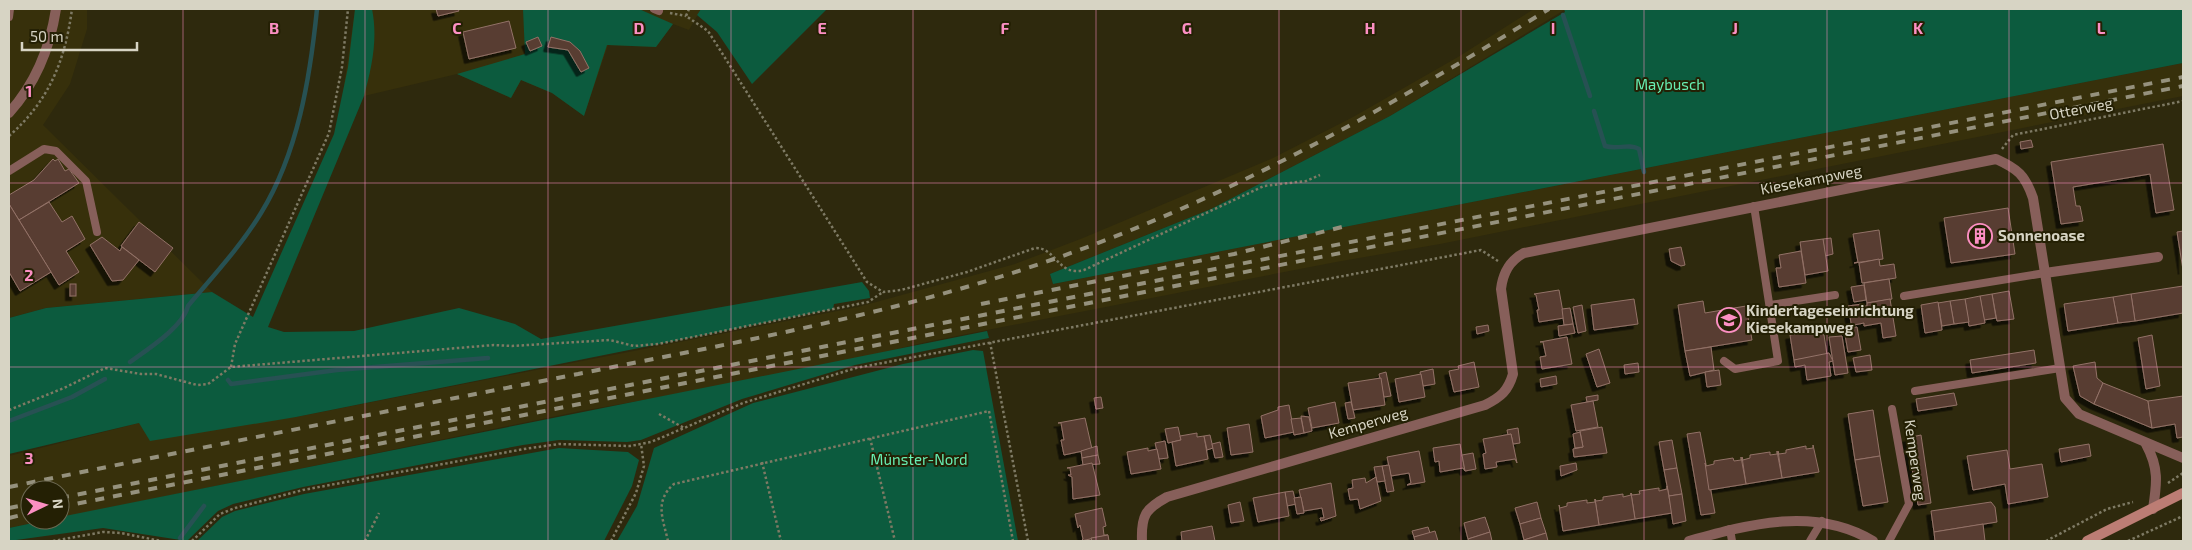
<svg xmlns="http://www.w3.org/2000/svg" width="2192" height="550" font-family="'Exo 2',sans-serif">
	<defs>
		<filter id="shadow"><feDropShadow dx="-4.5" dy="4.5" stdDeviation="0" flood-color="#0009"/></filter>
	</defs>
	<rect width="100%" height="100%" fill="#2e290d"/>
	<g fill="#37300b">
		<path d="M9,9H87V29L70,84L43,125L212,292L46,308L9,318Z"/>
		<path d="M355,9H701L689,30L673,24L656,47L608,45L584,116L552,93L521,80L511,98L457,74L364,96L343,92Z"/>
		<path d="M1534,9H1566L1390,116L1211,209L1050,274L1053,284L2183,63V96L1440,244L1336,262L931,341L782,376L581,411L60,518V490H30V520H48L9,528V456L139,423L296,417L858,307L1015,264L1083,238L1273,158L1353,117L1458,57Z"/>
	</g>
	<g fill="#0c5b3e">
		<path d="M355,9H372C378,39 372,66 364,96L268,327L284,332L354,331L459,308L515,324L541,339L862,282L869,291L870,298L834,304L833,309L296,417L150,441L139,423L9,454V318L46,308L212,292L253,317L334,134L348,67Z"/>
		<path d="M523,9H639L673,24L656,47L607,45L584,116L552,93L521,80L511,98L457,74L525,54Z"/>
		<path d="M701,9H827L752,84L717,32L697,15Z"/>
		<path d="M1564,9H2183V63L1053,284L1050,274L1211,209L1390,116L1565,12Z"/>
		<path d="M987,331L989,338L855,365L742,399L641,440L627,442L559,440L523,445L303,487L233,504L218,511L187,541L103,528L9,541V528L47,520H60V517Z"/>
		<path d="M973,350L983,351L1018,541H617L637,506L654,448L753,403L903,364Z"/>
		<path d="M559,448L628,452L639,460L632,486L604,541H197L222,517L235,511L304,494Z"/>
	</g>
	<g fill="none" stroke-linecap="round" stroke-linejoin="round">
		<g stroke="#275153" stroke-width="4.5">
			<path d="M1563,15L1590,96"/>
			<path d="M1594,111L1605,146C1617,150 1629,143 1639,149L1644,172"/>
			<path d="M130,362C148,349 183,327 188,306C213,276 241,246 261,213C298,153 310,78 317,9"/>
			<path d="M228,380L231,384L337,370L488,358"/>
			<path d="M9,421L72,397L105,379"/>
			<path d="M180,538L204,506"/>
		</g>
	</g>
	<g fill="#593c32" stroke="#927267" filter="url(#shadow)">
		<path d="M436,9H458L459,11L438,16Z"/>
		<path d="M509,21L516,48L469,59L463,32Z"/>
		<path d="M538,37L542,46L530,51L526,42Z"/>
		<path d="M551,37L570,42L580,51L589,68L581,72L568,50L548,47Z"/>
		<path d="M2031,140L2033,147L2021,149L2020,142Z"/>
		<path d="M2163,144L2174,210L2156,213L2150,174L2073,187L2076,206H2080L2083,221L2061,224L2051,162Z"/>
		<path d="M53,159L55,161L58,159L65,171L69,169L79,183L19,220L9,204V195L34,180Z"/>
		<path d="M49,202L62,222L72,216L85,239L66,251L79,272L59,285L19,220Z"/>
		<path d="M9,204L51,272L20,291L9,272Z"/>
		<path d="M2008,208L2015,254L1951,263L1944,218Z"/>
		<path d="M139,222L173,248L155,272L121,246Z"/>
		<path d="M1879,230L1883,259L1854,263L1858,262L1853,234Z"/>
		<path d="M2183,231V270L2177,232Z"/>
		<path d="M102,237L120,251L122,247L139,260L123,280L112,281L90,245Z"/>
		<path d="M1831,238L1833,254L1825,256L1823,239Z"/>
		<path d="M1823,239L1828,271L1805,275L1800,242Z"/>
		<path d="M1681,247L1685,265L1681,266L1671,261L1669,249Z"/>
		<path d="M1801,251L1806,283L1779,287L1776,268H1781L1779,255Z"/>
		<path d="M1879,259L1880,266L1894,264L1896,278L1862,283L1859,263Z"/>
		<path d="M1889,279L1892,299L1867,303L1864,283Z"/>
		<rect x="70" y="284" width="6" height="12"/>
		<path d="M1864,285L1866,300L1854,302L1851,287Z"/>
		<path d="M2183,286V313L2135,321L2131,294Z"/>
		<path d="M1559,290L1564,318L1539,322L1537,310H1539L1536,295L1534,294Z"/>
		<path d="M2009,291L2014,319L1997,321L1992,294Z"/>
		<path d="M1992,294L1996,318L1984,320L1980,296Z"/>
		<path d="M2131,294L2135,321L2118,323L2113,297Z"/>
		<path d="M1980,296L1985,323L1969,326L1965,299Z"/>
		<path d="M2113,297L2118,323L2068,331L2064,304Z"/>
		<path d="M1634,299L1638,324L1594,330L1591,305Z"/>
		<path d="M1890,299L1896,336L1883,338L1881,323L1864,326V323L1854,325V328H1852L1848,306L1862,304V306H1867V303Z"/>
		<path d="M1965,299L1969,322L1954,324L1950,301Z"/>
		<path d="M1703,301L1705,313L1746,306L1752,340L1685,351L1678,305Z"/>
		<path d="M1950,301L1954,324L1942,326L1938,303Z"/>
		<path d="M1938,302L1942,330L1925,333L1921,305Z"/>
		<path d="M1582,305L1586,331L1578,333L1573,307Z"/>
		<path d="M1570,308L1573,324L1564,325L1562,309Z"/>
		<path d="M1573,324L1575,333L1559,336L1558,326Z"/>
		<path d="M1488,325L1489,331L1477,334L1476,327Z"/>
		<path d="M1857,327L1861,350L1848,352L1844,329Z"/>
		<path d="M1816,331L1824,335L1827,355L1794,360L1790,335Z"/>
		<path d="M2152,335L2160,386L2146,389L2138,338Z"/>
		<path d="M1842,336L1848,373L1835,375L1829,337Z"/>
		<path d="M1567,337L1572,364L1542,369L1540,357L1546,356L1543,342H1540Z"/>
		<path d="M1711,347L1714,370L1690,376L1685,351Z"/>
		<path d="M1599,349L1610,383L1597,387L1586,354Z"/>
		<path d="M2034,350L2036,363L1972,373L1970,360Z"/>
		<path d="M1829,353L1833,361L1829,362L1831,376L1807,380L1805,365L1795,367L1794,360Z"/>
		<path d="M1870,355L1872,370L1856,372L1853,358Z"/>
		<path d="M1474,362L1479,387L1454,392L1449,371L1459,369L1458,366Z"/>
		<path d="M2095,362L2097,378L2103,383L2094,404L2080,396L2073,366Z"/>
		<path d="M1638,363L1639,372L1625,374L1624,365Z"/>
		<path d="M1433,369L1435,384L1423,386L1420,372Z"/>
		<path d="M1719,370L1721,385L1707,387L1705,372Z"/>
		<path d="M1386,372L1391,396L1384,397L1379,374Z"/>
		<path d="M1421,374L1425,397L1399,402L1395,379Z"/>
		<path d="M1556,376L1557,384L1541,387L1540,379Z"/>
		<path d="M1381,378L1385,405L1353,410L1348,383Z"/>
		<path d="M2103,383L2148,401L2152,428L2094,404Z"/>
		<path d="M1954,393L1957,405L1918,411L1916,399Z"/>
		<path d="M1598,395V400L1587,402L1586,397Z"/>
		<path d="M2183,396V437L2177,438L2175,424L2152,428L2148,401Z"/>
		<path d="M1101,397L1103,408L1096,409L1094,398Z"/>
		<path d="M1593,401L1598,427L1576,431L1571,405Z"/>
		<path d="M1335,402L1339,423L1312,428L1308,408Z"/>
		<path d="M1351,402L1355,418L1348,419L1345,403Z"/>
		<path d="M1289,405L1294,432L1265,438L1261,416L1278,410V407Z"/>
		<path d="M1873,410L1880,456L1855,460L1848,414Z"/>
		<path d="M1301,416L1309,417L1312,431L1304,433Z"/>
		<path d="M1085,418L1092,449L1064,455L1061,440H1064L1061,423H1058Z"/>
		<path d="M1301,418L1304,433L1294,435L1291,419Z"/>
		<path d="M1249,424L1253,452L1231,455L1227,428Z"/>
		<path d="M1178,427L1181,440L1168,443L1165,429Z"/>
		<path d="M1602,427L1607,453L1574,457L1573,449L1583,447L1580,431Z"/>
		<path d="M1518,428L1520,443L1513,444L1511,434L1508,435L1507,430Z"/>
		<path d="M1580,432L1583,447L1575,448L1573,434Z"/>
		<path d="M1700,432L1715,513L1701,515L1687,434Z"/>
		<path d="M1197,433V437L1204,436L1208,459L1176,466L1172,442L1181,440L1180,436Z"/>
		<path d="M1511,434L1517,463L1515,459L1496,462L1497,467L1485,469L1483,454L1486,453L1483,439Z"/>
		<path d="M1210,435L1213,448L1207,450L1204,436Z"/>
		<path d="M1921,435L1931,503L1918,505L1907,438Z"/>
		<path d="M1672,440L1677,468L1664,470L1659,442Z"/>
		<path d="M1165,441L1168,458L1159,459L1155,443Z"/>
		<path d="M1220,442L1223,457L1215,458L1212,444Z"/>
		<path d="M1460,444L1465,471L1463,468L1440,472L1439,461L1435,462L1433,448Z"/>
		<path d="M2089,444L2091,456L2061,462L2059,449Z"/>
		<path d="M1813,445L1819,472L1782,478L1778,451L1779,454L1786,453V450L1806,446V449L1813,448Z"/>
		<path d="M1097,446L1098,455L1082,458L1081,451Z"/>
		<path d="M1148,448V451L1157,449L1161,469L1131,474L1127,452Z"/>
		<path d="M2007,450L2010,469L2042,464L2048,497L2008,504L2005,484L1973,490L1967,456Z"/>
		<path d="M1419,451L1425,482L1407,485L1411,483L1409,473L1391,476L1387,457Z"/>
		<path d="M1777,451L1782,478L1746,484L1742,457L1743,460L1750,458V455L1770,452V455L1777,454Z"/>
		<path d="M1473,453L1476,469L1465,471L1462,455Z"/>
		<path d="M1098,455L1100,464L1083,465L1082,458Z"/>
		<path d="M1880,456L1888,502L1863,506L1855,460Z"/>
		<path d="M1741,457L1746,484L1709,490L1705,463L1706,466L1714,464V461L1733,458L1734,461L1741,460Z"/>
		<path d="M1092,463L1100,495L1073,499L1072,477L1068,475H1071L1070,468H1067Z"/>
		<path d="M1576,463L1577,470L1561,476L1560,466Z"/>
		<path d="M1389,465L1394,491L1387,492L1382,466Z"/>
		<path d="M1382,466L1385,481L1377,482L1374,467Z"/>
		<path d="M1677,468L1682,494L1669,496L1664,470Z"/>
		<path d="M1376,477L1381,501L1360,509L1358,499L1350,500L1348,489L1353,488L1352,480L1365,478L1366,483Z"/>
		<path d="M1331,483L1336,516L1321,521L1320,518H1324L1322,508L1304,511L1299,490Z"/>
		<path d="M1667,486L1672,513L1635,519L1631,493L1632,495L1640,494L1639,491L1659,488V491L1667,489Z"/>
		<path d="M1293,491L1296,504L1287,506L1285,492Z"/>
		<path d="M1285,492L1289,516L1258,522L1253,498Z"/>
		<path d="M1631,493L1635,519L1599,525L1595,499L1596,501L1603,500V497L1623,494V497L1631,495Z"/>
		<path d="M1682,494L1686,521L1673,524L1669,496Z"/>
		<path d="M1301,497L1304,513L1297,514L1294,498Z"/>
		<path d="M1595,499L1599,525L1563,531L1559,505L1560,508L1567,506V503L1587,500V503L1595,502Z"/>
		<path d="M1240,502L1244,521L1231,523L1228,505Z"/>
		<path d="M1537,502L1541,518L1520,524L1515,508Z"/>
		<path d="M1991,502L1995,507L1997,522L1934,532L1931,511Z"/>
		<path d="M1102,508L1106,526L1103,527L1104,535H1108L1081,541L1083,539L1080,525L1078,528L1075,514Z"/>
		<path d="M1485,517L1490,532L1468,539L1464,523Z"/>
		<path d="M1541,518L1546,533L1524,540L1520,524Z"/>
		<path d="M1983,524L1985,541H1935L1934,532Z"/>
		<path d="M1212,526L1215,541H1182L1181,532Z"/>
		<path d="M1428,527L1430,533L1414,537L1412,531Z"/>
		<path d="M1435,531L1438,541H1415L1414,537Z"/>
		<path d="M1490,532L1492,541H1469L1468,539Z"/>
		<path d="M1546,533L1548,541H1524V540Z"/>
		<path d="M1108,535L1109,541H1092L1091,538Z"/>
	</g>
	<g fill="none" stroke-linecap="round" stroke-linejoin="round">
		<g stroke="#7e7a64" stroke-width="2.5" stroke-dasharray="2.5 2.5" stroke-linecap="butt">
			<path d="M689,9L686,16L708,31L867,282L883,292L901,290L967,272L1035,248C1056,247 1058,277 1084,270L1264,186L1306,181L1320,175"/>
			<path d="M670,13L686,16"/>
			<path d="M9,136C49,101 65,61 72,9"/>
			<path d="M2002,149L2013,135L2183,101"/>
			<path d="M990,342L1028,541"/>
			<path d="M231,367L235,344L329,133L342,67L348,9"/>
			<path d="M9,410L64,388L105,368L141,374H156L197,385L208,384L231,367L494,345L512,346L610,340L634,346L658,344L868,302L883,292"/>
			<path d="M659,414L684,428"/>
			<path d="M870,438L895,541"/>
			<path d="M762,462L781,541"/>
			<path d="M2168,483L2183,473"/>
			<path d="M53,541L103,532L121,533L161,541"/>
			<path d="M192,541L220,514L235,508L303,490L524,449L559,444L630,446L641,444L651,442L743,403L856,368L1481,250L1498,261"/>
			<path d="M365,541L379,513"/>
			<path d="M611,541L636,493L644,466L641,444"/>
			<path d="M668,541C663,519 654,501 674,484L989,411L1013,541"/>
			<path d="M2046,541L2107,509L2133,502"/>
			<path d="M2128,541L2183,516"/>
		</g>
		<g stroke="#875f5a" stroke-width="8">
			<path d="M654,9L659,11"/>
			<path d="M9,17L10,9"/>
			<path d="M9,171L44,149L56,151L86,181L97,232"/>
			<path d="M1904,296L2045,273"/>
			<path d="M1770,305L1835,295"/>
			<path d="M1724,361L1735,369L1778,361L1754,206"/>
			<path d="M1915,391L2060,368"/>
			<path d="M1730,529L1732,541"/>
			<path d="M1810,541L1822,521"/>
			<path d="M1889,541L1909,504L1892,409"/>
		</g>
		<g stroke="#875f5a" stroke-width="10">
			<path d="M9,113C36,83 50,48 56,9"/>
			<path d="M2045,273L2158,257"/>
			<path d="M2146,444C2159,468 2157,483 2153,509"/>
			<path d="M1142,541C1141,516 1145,509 1167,497L1485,405C1501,397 1508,391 1513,374L1501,289C1503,273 1509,261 1524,253L1996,159C2018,169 2025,175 2033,198L2065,398L2079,414L2183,458"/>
			<path d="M1689,541C1750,524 1815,506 1873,541"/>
		</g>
		<path stroke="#bc7d74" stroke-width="10" d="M2087,541L2183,493"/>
		<g stroke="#95917d" stroke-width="4" stroke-dasharray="9 9" stroke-linecap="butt">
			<path d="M981,304L1234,254L1346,226"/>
			<path d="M9,487C198,448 388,411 578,374C738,342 900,313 1054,259C1230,198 1391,106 1549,9"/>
			<path d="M60,498L2183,77"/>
			<path d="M60,507L2183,86"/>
			<path d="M9,508L30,504"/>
			<path d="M9,518L30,513"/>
		</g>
	</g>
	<path fill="none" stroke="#fc8fc3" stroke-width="1" stroke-opacity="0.55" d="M183,9V541M365,9V541M548,9V541M731,9V541M913,9V541M1096,9V541M1279,9V541M1461,9V541M1644,9V541M1827,9V541M2009,9V541M9,183H2183M9,367H2183"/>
	<defs>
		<symbol id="building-ring" viewBox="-11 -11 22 22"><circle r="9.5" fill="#242004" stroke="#fc8fc3" stroke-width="1.5"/><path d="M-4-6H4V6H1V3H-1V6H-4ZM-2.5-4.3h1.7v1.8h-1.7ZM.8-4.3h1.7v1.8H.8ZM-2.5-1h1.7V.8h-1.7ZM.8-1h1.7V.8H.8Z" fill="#fc8fc3"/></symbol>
		<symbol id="school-ring" viewBox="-11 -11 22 22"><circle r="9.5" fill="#242004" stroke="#fc8fc3" stroke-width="1.5"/><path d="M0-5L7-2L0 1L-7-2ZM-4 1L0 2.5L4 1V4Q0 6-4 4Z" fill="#fc8fc3"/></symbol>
	</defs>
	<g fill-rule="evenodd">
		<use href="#building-ring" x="1966" y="222" width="28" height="28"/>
		<use href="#school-ring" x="1715" y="306" width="28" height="28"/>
	</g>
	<g text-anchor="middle" stroke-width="4" stroke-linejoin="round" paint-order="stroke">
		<g font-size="15" fill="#67efb3" stroke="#242004">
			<text x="1670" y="90">Maybusch</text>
			<text x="919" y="465">Münster-Nord</text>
		</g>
		<g font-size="15" fill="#d7d4c4" stroke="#242004">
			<text transform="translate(2081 109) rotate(-11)" y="5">Otterweg</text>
			<text transform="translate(1811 180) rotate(-11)" y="5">Kiesekampweg</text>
			<text transform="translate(1368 423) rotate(-16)" y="5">Kemperweg</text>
			<text transform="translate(1915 460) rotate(82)" y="5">Kemperweg</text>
		</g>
		<g font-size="15" font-weight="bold" fill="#d7d4c4" stroke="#242004" text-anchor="start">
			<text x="1998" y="241">Sonnenoase</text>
			<text x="1746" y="316">Kindertageseinrichtung<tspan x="1746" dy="17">Kiesekampweg</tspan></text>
		</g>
	</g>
	<g font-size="16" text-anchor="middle" font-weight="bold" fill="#fc8fc3" stroke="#242004" stroke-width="4" stroke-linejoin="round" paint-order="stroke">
		<text x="274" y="34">B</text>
		<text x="457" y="34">C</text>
		<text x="639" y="34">D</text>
		<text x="822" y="34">E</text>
		<text x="1005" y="34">F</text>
		<text x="1187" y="34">G</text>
		<text x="1370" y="34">H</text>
		<text x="1553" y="34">I</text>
		<text x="1735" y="34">J</text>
		<text x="1918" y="34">K</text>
		<text x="2101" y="34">L</text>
		<text x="29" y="97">1</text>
		<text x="29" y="281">2</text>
		<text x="29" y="464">3</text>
	</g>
	<rect width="2192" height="550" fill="none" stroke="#d7d4c4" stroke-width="20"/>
	<g transform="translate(45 505) rotate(85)"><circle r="24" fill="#242004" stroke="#6c6851"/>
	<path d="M0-4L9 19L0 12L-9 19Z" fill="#fc8fc3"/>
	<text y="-8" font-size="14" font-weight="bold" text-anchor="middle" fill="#d7d4c4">N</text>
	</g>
	<path d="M22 42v8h115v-8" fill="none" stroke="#d7d4c4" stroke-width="2.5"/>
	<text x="30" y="42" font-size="15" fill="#d7d4c4" stroke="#242004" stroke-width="4" paint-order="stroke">50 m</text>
</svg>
